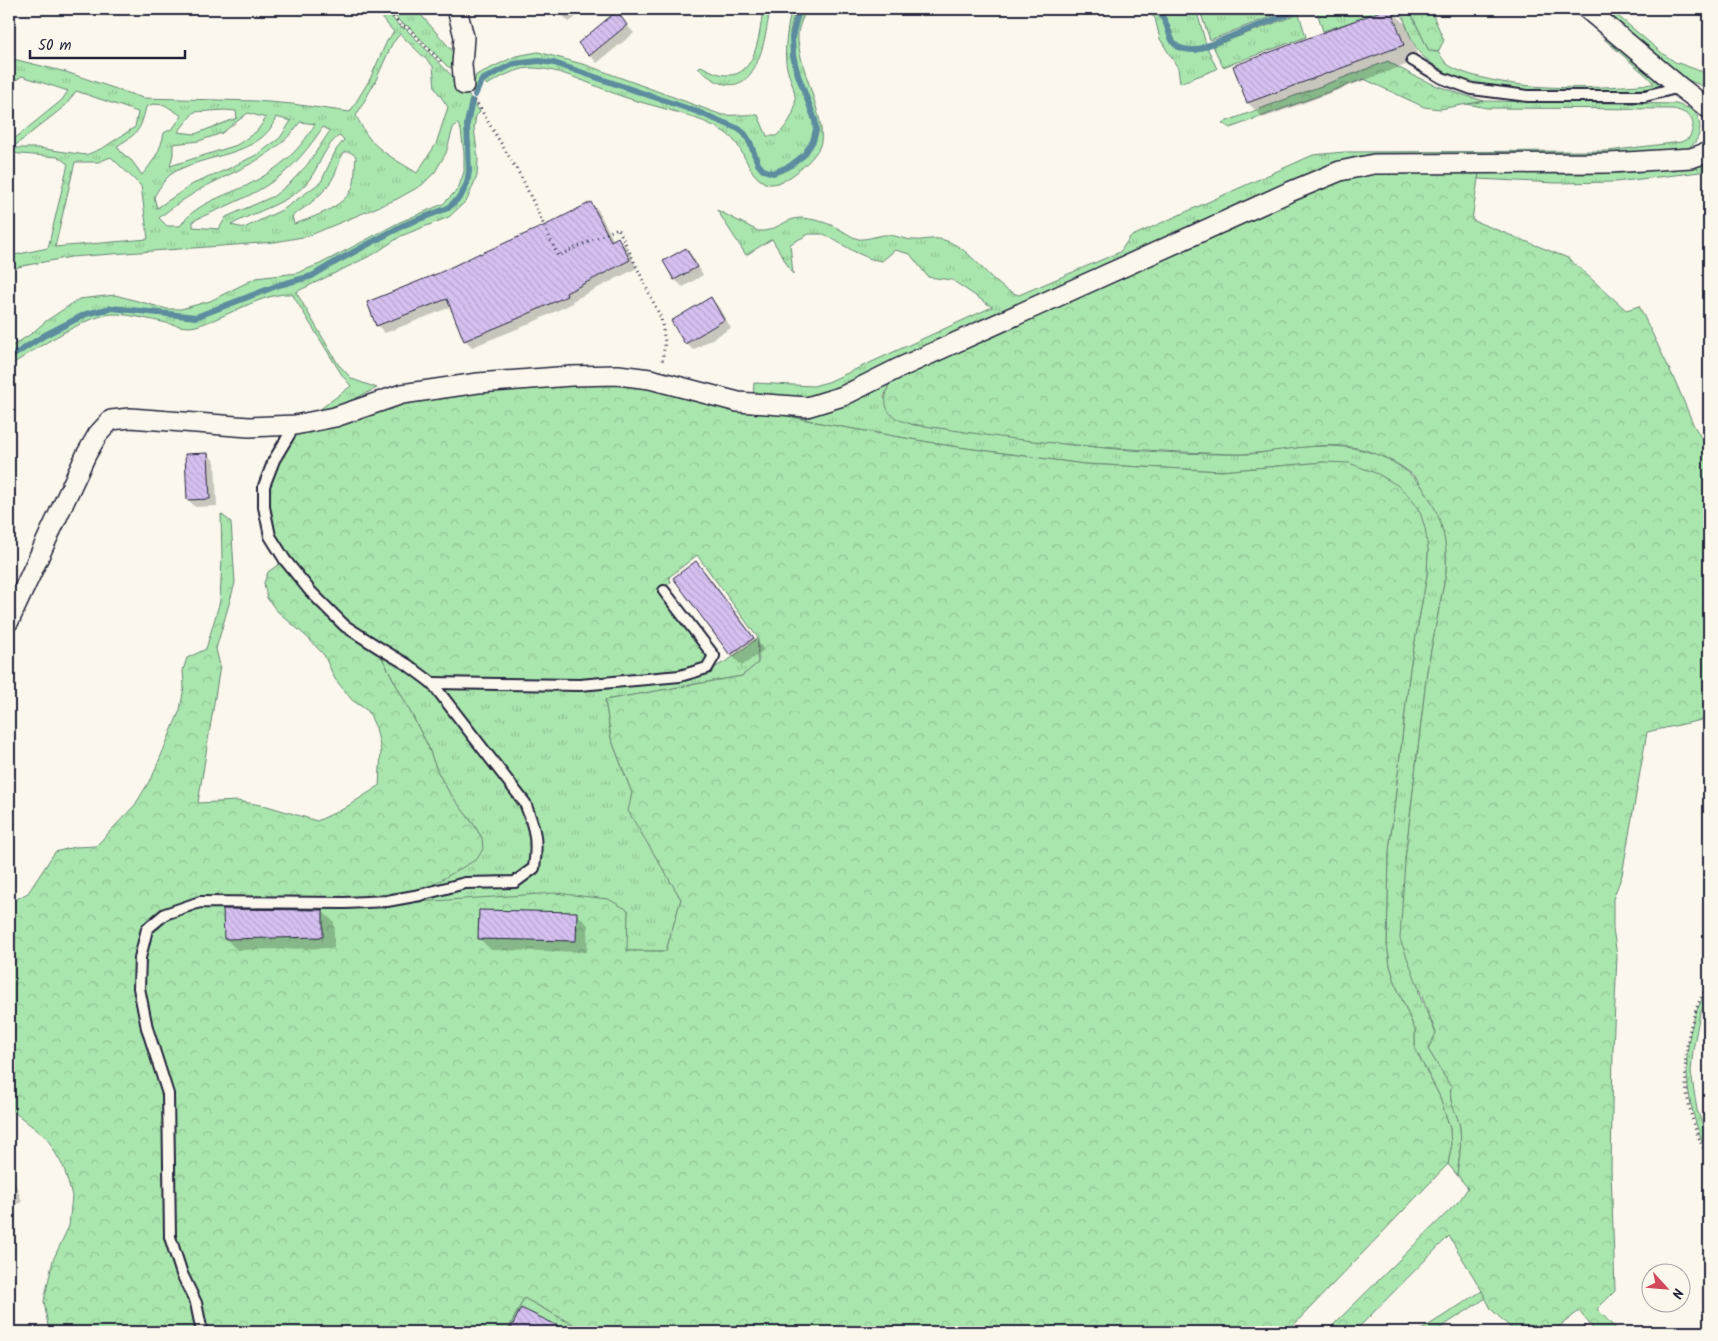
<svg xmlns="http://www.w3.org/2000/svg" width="1718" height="1341" font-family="Kalam,sans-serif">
	<defs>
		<pattern id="grass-tufts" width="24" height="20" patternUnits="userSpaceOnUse" patternTransform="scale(1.25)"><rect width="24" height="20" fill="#a9e6ad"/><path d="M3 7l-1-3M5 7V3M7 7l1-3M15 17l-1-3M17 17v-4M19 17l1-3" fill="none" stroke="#91c596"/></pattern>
		<pattern id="forest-crowns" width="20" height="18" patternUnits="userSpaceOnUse" patternTransform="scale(1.25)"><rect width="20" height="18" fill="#a9e6ad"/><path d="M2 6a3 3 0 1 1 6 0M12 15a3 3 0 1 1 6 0" fill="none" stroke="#91c596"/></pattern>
		<pattern id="building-back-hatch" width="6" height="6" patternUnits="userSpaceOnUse" patternTransform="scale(1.25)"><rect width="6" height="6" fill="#d6c0f0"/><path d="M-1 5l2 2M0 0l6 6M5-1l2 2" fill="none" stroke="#b7a5cf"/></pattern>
	</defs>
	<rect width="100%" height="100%" fill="#fbf7ec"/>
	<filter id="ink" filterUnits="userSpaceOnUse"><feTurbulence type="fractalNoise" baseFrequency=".02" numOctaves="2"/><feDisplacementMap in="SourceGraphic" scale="10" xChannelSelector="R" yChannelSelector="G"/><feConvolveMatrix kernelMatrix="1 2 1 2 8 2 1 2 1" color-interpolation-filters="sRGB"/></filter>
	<g filter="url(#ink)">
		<g fill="url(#grass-tufts)" stroke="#668474" fill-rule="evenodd">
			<path d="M374,9H385L400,27L406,29L462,86L471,99L469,104L465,124L468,171L465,183L460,195L448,207L404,224L312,275L279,283L195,316L112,306L86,312L44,334L9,356V348L31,334L46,321L79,299L115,295L167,309H181L210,301L256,278L297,273L320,264L400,222L443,204L458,189L464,172V153L461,130L457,123L453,128L446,153L435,172L422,185L397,199L308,236L275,242L71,257L22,266L9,270V256L48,248L68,164L58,157L9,153V143L62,100L68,91L22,76L9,85V77L11,76L9,75V58L66,72L143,98L256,101L292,104L350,112L370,79L387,41L394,32ZM400,34L433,66L435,88L448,107L436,144L417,173C400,162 377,151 366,134C362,128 360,122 356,116L375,82L392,44ZM76,91L138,112L135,127L103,148L86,155L38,148H12L66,105ZM153,104L165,105L182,116L173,128L164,133C161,150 153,162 142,175L132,161L121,152L117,146C138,133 140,132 146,107ZM225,110L236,111L237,118L195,134L178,132L194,112ZM248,113L266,118L257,131L237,145L170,166L173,154V144L199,141L222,133ZM276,117L291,121L280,138L258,154L230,168L193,184L157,208L154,197C158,190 164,180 170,175C200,153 263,158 276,117ZM300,122L315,124C299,153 275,171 246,186C228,194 209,200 193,212C188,216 184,221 180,226H167L159,218C172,207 189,196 204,187C239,169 277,156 300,122ZM323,127L330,131L307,165L291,182L274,196L226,217L219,229L193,227V221C220,208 252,197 276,179C295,166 310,146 323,127ZM340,135L344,140L336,150L321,182L284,209L244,228L231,225C255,211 292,203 309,180C320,165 325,145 340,135ZM344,152H350L356,156C355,165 355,175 354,183C350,205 312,218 294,224L292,216C309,205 326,193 335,174C338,167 340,159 344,152ZM111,157L141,186L148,239L55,247L75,162H98Z"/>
			<path d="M389,9H416L455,54L454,9L456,63L451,68L447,66L408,26L402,24Z"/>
			<path d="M763,9H770C766,32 759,96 721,83C712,80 705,74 698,68L701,66C709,70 718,75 727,75C757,77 760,30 763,9Z"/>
			<path d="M792,9H797C782,37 795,72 806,100C809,109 815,119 814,129C814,148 793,168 775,171C764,172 758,162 755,153C752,146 751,138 745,132C739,126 729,124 722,120C697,110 672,102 647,93C616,83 585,71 554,61L539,59L512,62L480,79L474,93L472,90L476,75L516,56L538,52L586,65L722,115C734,116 746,114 758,115L767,136H776C787,127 797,112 795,96C794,85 787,74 786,62C784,50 788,21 792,9Z"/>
			<path d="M801,9H807C803,17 799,25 798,34C796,65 831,125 819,148C812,161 782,190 765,183C745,173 746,147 726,133C699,115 658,108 627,98C596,88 561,67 529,68C515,69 499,78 487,85L483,81C522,61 531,57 574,70L698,114L738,131C752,141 751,166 764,172C773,176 784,173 792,167C803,159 817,145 818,130C818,121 813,112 810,104C801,78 790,52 796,23C797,18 798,13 801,9Z"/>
			<path d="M1145,9H1153C1157,12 1161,15 1164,20C1167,26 1167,33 1170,39C1176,56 1194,52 1207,47L1217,69L1180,83L1178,68L1160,39L1155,18Z"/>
			<path d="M1158,9H1196L1206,44C1165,61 1179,26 1158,9Z"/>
			<path d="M1215,9H1291L1210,40L1201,14Z"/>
			<path d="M1316,9H1392L1323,31Z"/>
			<path d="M1400,9H1409L1429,51L1438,52C1441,56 1444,61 1447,64C1457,71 1468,74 1479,77C1535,92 1596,88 1654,84L1648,77L1604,39L1609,36L1658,81L1661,87C1621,92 1582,92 1542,91C1523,90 1503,91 1485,87C1463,82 1432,68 1418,51C1412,43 1404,19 1400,9Z"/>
			<path d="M1598,9H1613L1612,11L1662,53L1675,62L1709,74V88L1690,81L1678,75Z"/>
			<path d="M1299,14L1306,37L1223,67L1213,46Z"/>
			<path d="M473,101L480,112L476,116L474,128L478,159L477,176L467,200L449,217L401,236L374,254L296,292L338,364L352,379L377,388L321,415L281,421L319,410L351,386L342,375L292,294C263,292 226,318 196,326C185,329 173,324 162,322C148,319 132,315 117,314C90,312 33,351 9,366V359L46,336L87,315L112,310L196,319L279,286L313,277L405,227L449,209L462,197L468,184L471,171L468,124Z"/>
			<path d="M1484,101L1676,104C1682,106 1687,107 1692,110C1703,118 1702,138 1691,146C1688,149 1683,149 1679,150L1609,157L1527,156L826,394L804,398H753L754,383L813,386L828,382L992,307L952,280L928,277L910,254L895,250L882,261L871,259L855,252L824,234H809L790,244L793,274L772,239L746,255L717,210L758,231C774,233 785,218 801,218C814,219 826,222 837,228C844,231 851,237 858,239C865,240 876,236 884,235C894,234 904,240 914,240C926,241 933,236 947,241C977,252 991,288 1019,295L1120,252L1130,237L1313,155L1344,152L1608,151L1681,142L1689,138C1698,121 1691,113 1673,109L1487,108L1467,104Z"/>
			<path d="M1709,162V171L1615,182L1556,183L1478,179L1479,172C1555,174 1634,178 1709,162Z"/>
			<path d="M889,384L884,398C890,403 905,421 911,424C915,426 922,426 926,426C941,428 956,430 971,432C1062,445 1155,455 1247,454C1257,454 1267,452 1277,450C1293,448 1309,446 1326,446C1403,446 1451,496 1446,573L1427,671L1405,860L1419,994L1436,1034L1428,1049L1451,1087C1448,1107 1458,1111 1460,1128C1462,1144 1459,1160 1457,1175L1448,1164L1451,1148L1450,1129L1439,1095L1415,1049V1030L1397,988L1390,966L1387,945L1389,851L1410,668L1427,575L1428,549L1324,462L1222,471L1084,464L951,446L825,424L787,415L868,394Z"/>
			<path d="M758,638V663L742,676L605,700L611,738L632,793L629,811L681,899L666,951H626L628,910L387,904L465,886L516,885L537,870L536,822L437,685L710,670L730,659Z"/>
			<path d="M379,652L430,685L522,804L530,824L531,866L514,879L420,892L482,838L474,825L449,792L437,771L428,746Z"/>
			<path d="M1709,987V999L1700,1013L1693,1050L1691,1072L1697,1110L1709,1140V1156C1683,1103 1676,1038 1709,987Z"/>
			<path d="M1482,1291L1486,1298L1434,1332H1418Z"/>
			<path d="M524,1298L587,1332H507Z"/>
		</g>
		<g fill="url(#forest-crowns)" stroke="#668474">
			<path d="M1409,9H1430L1444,40L1438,52L1429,51Z"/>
			<path d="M1388,61C1419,81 1449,91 1484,101L1440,109L1424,107L1364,79L1230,128L1222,123Z"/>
			<path d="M1366,172H1479L1472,220L1568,258L1626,310L1639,306L1676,383L1694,426L1709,450V723L1706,719L1647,732L1622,875L1613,899V928L1617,956L1613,1050L1611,1168L1615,1291L1597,1309L1619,1332H1596L1579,1311L1552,1332H1518L1512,1329L1491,1309L1482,1291L1449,1236L1354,1332H1326L1460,1200L1468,1188L1457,1175C1459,1160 1462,1144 1460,1128C1458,1112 1448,1106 1451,1087L1428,1049L1436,1033L1400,939L1405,860L1427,671L1446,573C1448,543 1442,517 1425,491C1422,487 1420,482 1416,478C1405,467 1389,459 1374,453C1328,435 1279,455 1232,454C1169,452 1106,448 1043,442C999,438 955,430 911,424C887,417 881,408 889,384L988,337L1329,184Z"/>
			<path d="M613,379L825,424L951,446L1084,464L1222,471L1324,462L1349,463L1378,474L1397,485L1411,498L1420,512L1425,528L1428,549L1427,575L1410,668L1389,851L1387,945L1390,966L1397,988L1415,1030V1049L1439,1095L1450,1129L1451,1148L1448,1164L1287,1332H587L524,1298L507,1332H205L173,1236L171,1094L150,1027L142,987L143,958L150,930L167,917L201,905L387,904L555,893L608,899L628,910L627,951H666L681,899L628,811L632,793L611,738L605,700L742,676L758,663V638L697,555L669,577L671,582L662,590L712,655L705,666L680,674L580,682L434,680L347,623L313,590L273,535L267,506V486L276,461L295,429L421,397Z"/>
			<path d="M221,514L231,522L235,583L216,649L220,666L198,803L237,801L267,806L317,821L343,809L379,786L381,751L376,728L368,711L352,700L335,679L324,655L307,637L276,610L267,598L264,583L268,572L282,562L379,652L428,746L437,771L449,792L474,825L482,838L483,849L477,859L420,892L387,898L200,899L144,927L137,957L165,1094L167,1237L193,1305L199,1332H49L44,1301L53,1260L69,1226L72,1196L64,1168L47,1138L9,1108V903L28,893L55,852L74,847L96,846L135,805L153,775L180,710L184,687L183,670L187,658L206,649L220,601L222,558Z"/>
		</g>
		<g fill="#0003">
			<path d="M557,9H587L569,22Z"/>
			<path d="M1389,9L1406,24L1419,60L1263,118L1248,103L1235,67Z"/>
			<path d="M616,13L634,33L597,63L580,43Z"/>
			<path d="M591,203L598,210L614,241L618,239L626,246L637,268L572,301L573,303L527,325L472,347L465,340L451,307L385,333L377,325L440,274L551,224Z"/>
			<path d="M686,249L693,257L703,275L683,287L675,280L665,261Z"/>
			<path d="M711,299L718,306L731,328L693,350L686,343Z"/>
			<path d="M208,454L215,462L217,506L195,507L188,499Z"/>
			<path d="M696,562L707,574L764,650L742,666L731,655L674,579Z"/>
			<path d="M322,911L334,922V948L237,950L225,938Z"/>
			<path d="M576,913L588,925L587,952L491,950L479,938Z"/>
			<path d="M9,1165L22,1202L9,1207Z"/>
			<path d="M522,1309L568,1332H514L512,1330Z"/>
		</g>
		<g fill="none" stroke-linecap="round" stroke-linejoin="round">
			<g stroke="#5c8c9e" stroke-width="6">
				<path d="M1155,9C1177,26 1160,51 1196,50L1301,9"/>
				<path d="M475,95L482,80L513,64L539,61L554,63L698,112L739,129L745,134L750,142L758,164L763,170L773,173L790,166L804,155L813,141L816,130L815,120L798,75L793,56L792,37L799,9"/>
				<path d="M9,358L45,335L86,314L112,308L196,317L279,285L312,276L335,262L404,225L448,208L461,196L467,183L469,171L467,124L472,101"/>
			</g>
		</g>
		<g fill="url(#building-back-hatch)" stroke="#22223b">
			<path d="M1386,9H1391L1404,45L1247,103L1233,66Z"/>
			<path d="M617,11L627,25L589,56L578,43Z"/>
			<path d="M591,202L611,241L618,237L630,260L566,293L567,296L519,318L464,341L447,299L376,326L367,302L439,273L480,253V254L550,223Z"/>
			<path d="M686,248L697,267L674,280L663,261Z"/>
			<path d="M711,297L724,320L685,344L671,321Z"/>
			<path d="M208,453L210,499L187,500L185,454Z"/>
			<path d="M696,561L754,638L730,655L673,578Z"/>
			<path d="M223,909L323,910V937L224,939Z"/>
			<path d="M479,910L577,912L576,941L478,939Z"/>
			<path d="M521,1308L571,1332H509Z"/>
		</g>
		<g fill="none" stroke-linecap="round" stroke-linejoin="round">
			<defs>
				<g id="lane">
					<path d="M1412,60L1442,78L1472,89L1528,96H1645L1680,87"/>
					<path d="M432,683L580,685L680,676L707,668L714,656L664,591"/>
					<path d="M202,1332L196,1303L182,1274L170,1237L168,1094L147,1028L139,988L140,958L147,929L165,914L200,902L345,903L387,901L420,895L465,883L515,882L534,868C538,840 535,829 525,803L432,683L408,665L381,649L345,626L311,592L285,560L270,536L264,507V486L274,460L295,425"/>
				</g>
				<g id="street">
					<path d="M457,9L464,37L462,65L464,85"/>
					<path d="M1587,9L1680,87L1709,109"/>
					<path d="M9,621L86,455L98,434L111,420L130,418L249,427L295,425L335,417L402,394L478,383L571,376L618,375L650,379L738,402L807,407L843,396L897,369L1287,193L1340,171L1374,164L1610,163L1691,158L1709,152"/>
				</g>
			</defs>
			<use href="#lane" stroke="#22223b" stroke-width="14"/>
			<use href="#street" stroke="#22223b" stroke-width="22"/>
			<g stroke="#22223b" stroke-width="3" stroke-dasharray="1 4" stroke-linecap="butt">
				<path d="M387,9L401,26L407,27L443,64"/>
				<path d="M475,100L523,180L558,256L618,228L661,318L665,342L662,363"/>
				<path d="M1709,984C1676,1036 1679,1106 1709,1159"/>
			</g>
			<use href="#lane" stroke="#fbf7ec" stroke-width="10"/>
			<use href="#street" stroke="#fbf7ec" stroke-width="19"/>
		</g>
	</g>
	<rect width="1718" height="1341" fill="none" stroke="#fbf7ec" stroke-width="30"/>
	<rect x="15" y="15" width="1688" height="1311" fill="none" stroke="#22223b" stroke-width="2" filter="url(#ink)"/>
	<g transform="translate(1666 1288) rotate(116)"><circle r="24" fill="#fbf7ec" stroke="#a4a2a5"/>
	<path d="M0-4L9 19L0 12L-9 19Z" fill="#d1495b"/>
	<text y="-8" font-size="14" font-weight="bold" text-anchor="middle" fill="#22223b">N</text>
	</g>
	<path d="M30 50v8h155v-8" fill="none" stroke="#22223b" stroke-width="2.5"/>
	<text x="38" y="50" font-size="15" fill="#22223b" stroke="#fbf7ec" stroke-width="4" paint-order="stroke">50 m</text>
</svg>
